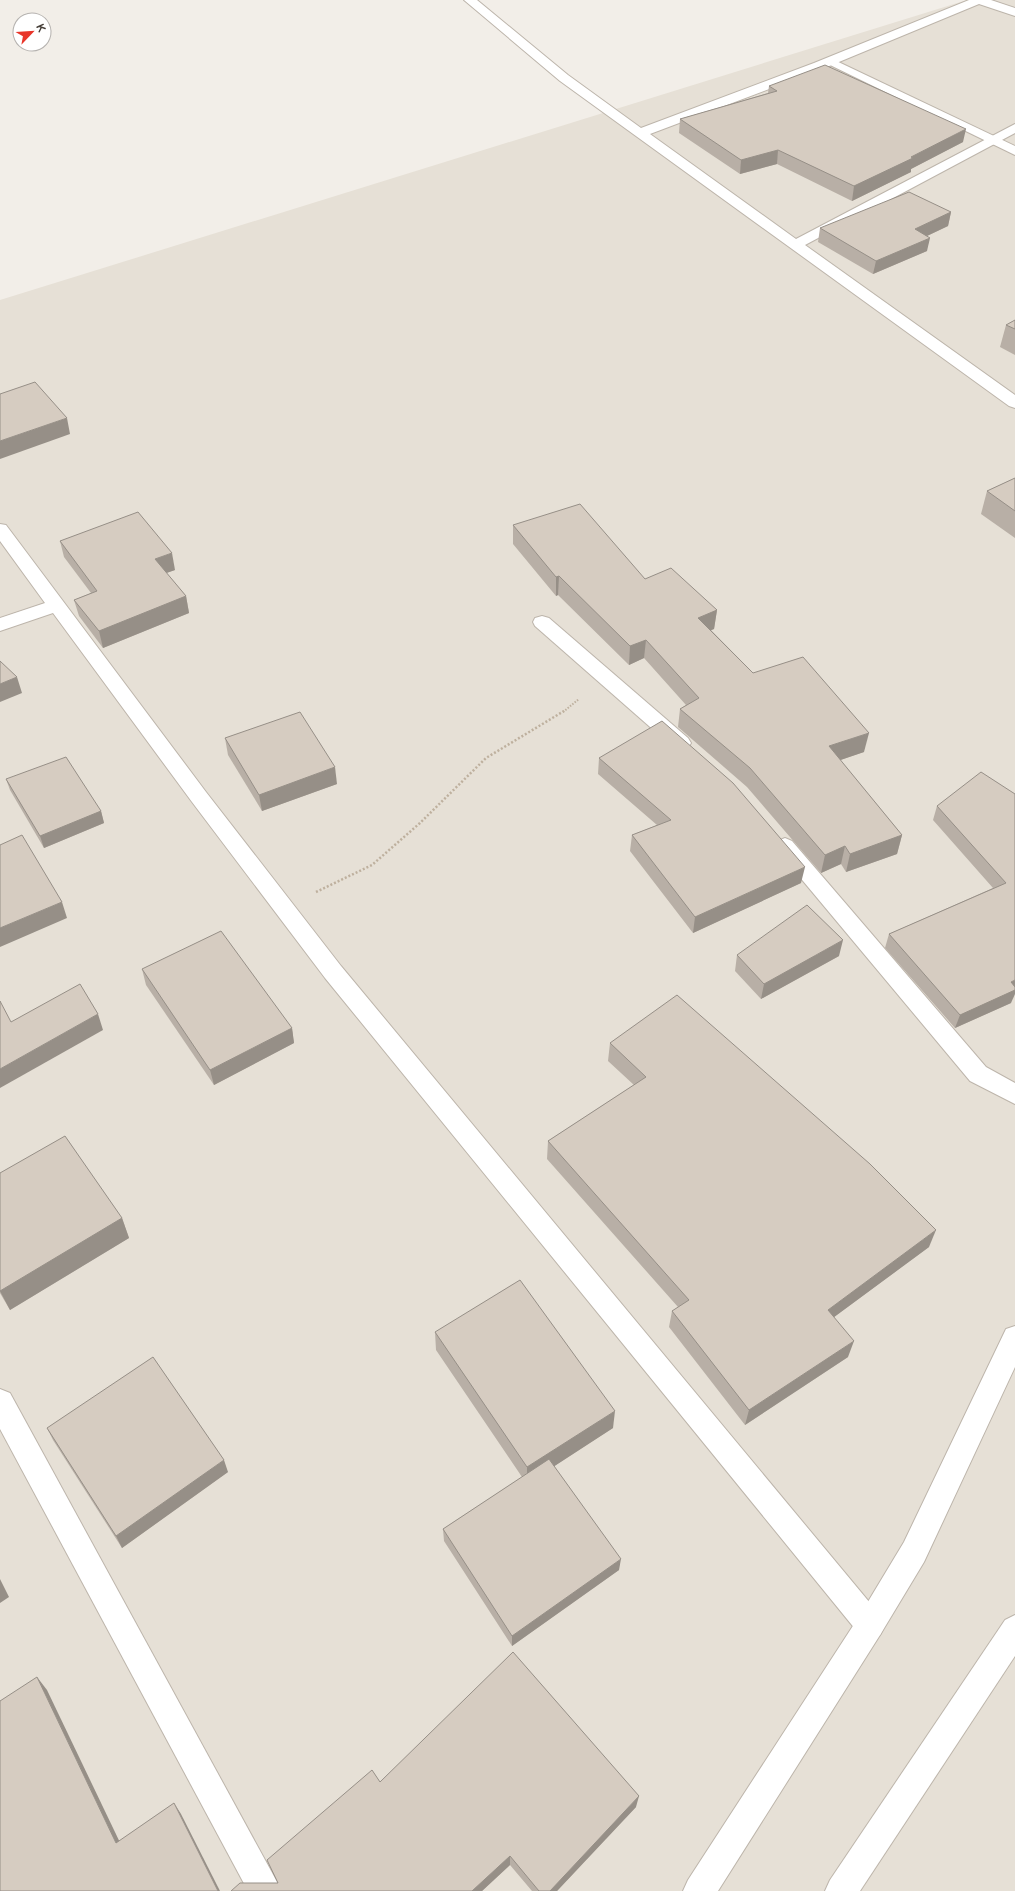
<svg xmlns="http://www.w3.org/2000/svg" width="1015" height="1891" font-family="'Varela Round',sans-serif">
	<rect width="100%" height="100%" fill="#f2eee8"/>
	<path fill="#e6e0d6" d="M967,0H1015V1891H0V300Z"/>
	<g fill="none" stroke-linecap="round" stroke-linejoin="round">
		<defs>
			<path id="service" d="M830,58L1015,146V155L826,63L824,61Z"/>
			<g id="minor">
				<path d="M464,0H477L568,75L641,128L814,63L969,0H991L1015,8V16L979,4L822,69L650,134L796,239L1015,124V133L805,245L1015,395V408L1009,406L560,81Z"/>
				<path d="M0,524L6,525L206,792L341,966L880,1615L885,1625L880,1635L870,1640L860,1635L325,978L192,802L53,613L0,631V618L45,603L0,541Z"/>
				<path d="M542,616L549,618L688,738L691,743L688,748L681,750L674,748L535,626L533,622L535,618Z"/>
				<path d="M785,838L792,841L986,1067L1015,1083V1104L970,1081L778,851L775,846L778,841Z"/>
				<path d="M0,1389L10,1393L282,1891H248L0,1429Z"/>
			</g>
			<g id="tertiary">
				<path d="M1015,1326V1367L924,1562L880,1635L718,1891H683L688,1880L860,1615L904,1542L1006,1329Z"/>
				<path d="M1015,1615V1656L860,1891H825L830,1880L1005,1620Z"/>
			</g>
		</defs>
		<use href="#service" stroke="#bdb5ab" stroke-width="2"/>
		<use href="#minor" stroke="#bdb5ab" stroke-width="2"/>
		<use href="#tertiary" stroke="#bdb5ab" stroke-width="2"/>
		<path stroke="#beb09e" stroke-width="2" stroke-dasharray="1.5 1.5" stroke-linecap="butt" d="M563,712L579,699"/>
		<path stroke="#beb09e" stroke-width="2.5" stroke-dasharray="2 2" stroke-linecap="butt" d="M316,892L372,865L420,823L486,758L564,711"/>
		<use href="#service" fill="#fff" fill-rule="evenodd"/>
		<use href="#minor" fill="#fff" fill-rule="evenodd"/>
		<use href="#tertiary" fill="#fff" fill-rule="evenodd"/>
	</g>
	<g fill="#b8afa6">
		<path d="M769,86L963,142L911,169V172L852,201L777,164L740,174L679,133L680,119L768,93Z"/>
		<path d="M951,212L948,226L927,236V251L873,274L818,242L820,228Z"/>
		<path d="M1015,320V355L1000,347L1006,325Z"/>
		<path d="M1015,478V538L981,514L987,491Z"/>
		<path d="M513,525L645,579L717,610L714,629L711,630L753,673L864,752L840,760L902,835L897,854L846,872L841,864L821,873L747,787L678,727L680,709L686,705L644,658L629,665L558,595L556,596L513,544Z"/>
		<path d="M60,541L175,570L166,573L186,596L189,613L103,648L79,616L74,600L91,593L64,557Z"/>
		<path d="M225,738L337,784L262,811L228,755Z"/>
		<path d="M599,758L801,883L693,933L630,851L632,835L657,825L598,774Z"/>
		<path d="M6,779L101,811L104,823L44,848L10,790Z"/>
		<path d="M1015,794L1011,1003L955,1028L885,948L889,934L993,888L933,820L937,806Z"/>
		<path d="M737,955L839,956L761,999L735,971Z"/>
		<path d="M142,969L292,1028L294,1043L214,1085L146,985Z"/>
		<path d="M610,1043L929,1247L834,1317L848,1357L745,1425L669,1327L672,1311L678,1307L547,1159L548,1141L634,1085L608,1061Z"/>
		<path d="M0,1173L122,1218L129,1238L10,1310L0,1293Z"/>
		<path d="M435,1332L613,1428L554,1466L619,1570L512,1646L444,1541L443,1529L522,1477L436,1350Z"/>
		<path d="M47,1428L228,1472L122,1548L53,1440Z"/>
		<path d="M380,1782L636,1807L557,1891H532L510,1865L482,1891H231L278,1883Z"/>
	</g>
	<g fill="#968f87">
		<path d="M966,129L963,142L911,169V172L852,201L854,186Z"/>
		<path d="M778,150L777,164L740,174L741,160Z"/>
		<path d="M951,212L948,226L912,243L915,229Z"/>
		<path d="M930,238L927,251L873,274L876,261Z"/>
		<path d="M67,418L70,434L0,459V441Z"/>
		<path d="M172,553L175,570L158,576L155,559Z"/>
		<path d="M559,576L558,595L556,596V577Z"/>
		<path d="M186,596L189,613L103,648L99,631Z"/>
		<path d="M717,610L714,629L696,636L698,618Z"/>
		<path d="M646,640L644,658L629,665L630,646Z"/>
		<path d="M17,677L22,693L0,702V684Z"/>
		<path d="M869,733L864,752L826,765L829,746Z"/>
		<path d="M335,767L337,784L262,811L259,795Z"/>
		<path d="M101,811L104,823L44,848L40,836Z"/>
		<path d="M902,835L897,854L846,872L850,854Z"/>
		<path d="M845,846L841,864L821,873L825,855Z"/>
		<path d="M805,867L801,883L693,933L695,917Z"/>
		<path d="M62,902L67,918L0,947V928Z"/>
		<path d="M843,940L839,956L761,999L764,984Z"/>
		<path d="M1015,980V994L1011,1003L955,1028L960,1015L1011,982Z"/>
		<path d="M98,1014L103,1030L0,1088V1069Z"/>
		<path d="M292,1028L294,1043L214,1085L210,1070Z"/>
		<path d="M122,1218L129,1238L10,1310L0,1291Z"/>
		<path d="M936,1230L929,1247L822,1326L828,1310Z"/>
		<path d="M854,1341L848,1357L745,1425L749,1410Z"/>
		<path d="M615,1411L613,1428L527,1484V1467Z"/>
		<path d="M224,1460L228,1472L122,1548L116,1536Z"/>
		<path d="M621,1559L619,1570L512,1646V1636Z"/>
		<path d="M0,1579L9,1597L0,1603Z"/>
		<path d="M37,1677L47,1690L125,1853L116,1843Z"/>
		<path d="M639,1796L636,1807L557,1891H550Z"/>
		<path d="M174,1803L181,1814L220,1891H218Z"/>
		<path d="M510,1856V1865L482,1891H472Z"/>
	</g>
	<g fill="#d6ccc1" stroke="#968f87">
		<path d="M825,65L966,129L911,157L913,158L854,186L778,150L741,160L680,119L777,91L769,86Z"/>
		<path d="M909,192L951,212L915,229L930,238L876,261L820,228Z"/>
		<path d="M1015,320V329L1006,325Z"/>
		<path d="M35,382L67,418L0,441V394Z"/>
		<path d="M1015,478V511L987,491Z"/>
		<path d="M580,504L645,579L671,568L717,610L698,618L753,673L803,657L869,733L829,746L902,835L850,854L845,846L825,855L750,768L680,709L699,698L646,640L630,646L559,576L556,577L513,525Z"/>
		<path d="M138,512L172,553L155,559L186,596L99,631L74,600L97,591L60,541Z"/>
		<path d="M0,661L17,677L0,684Z"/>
		<path d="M300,712L335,767L259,795L225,738Z"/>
		<path d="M662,721L733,783L805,867L695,917L632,835L671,820L599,758Z"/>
		<path d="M66,757L101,811L40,836L6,779Z"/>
		<path d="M981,772L1015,794V980L1011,982L1015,987V990L960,1015L889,934L1006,883L937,806Z"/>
		<path d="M22,835L62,902L0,928V845Z"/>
		<path d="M807,905L843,940L764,984L737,955Z"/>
		<path d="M221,931L292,1028L210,1070L142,969Z"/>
		<path d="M80,984L98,1014L0,1069V1001L11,1022Z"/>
		<path d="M677,995L870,1164L936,1230L828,1310L854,1341L749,1410L672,1311L689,1300L548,1141L646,1077L610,1043Z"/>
		<path d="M65,1136L122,1218L0,1291V1173Z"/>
		<path d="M520,1280L615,1411L527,1467L435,1332Z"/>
		<path d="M153,1357L224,1460L116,1536L47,1428Z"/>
		<path d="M549,1459L621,1559L512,1636L443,1529Z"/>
		<path d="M513,1652L639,1796L550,1891H539L510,1856L472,1891H231L240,1883H278L267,1860L372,1770L380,1782Z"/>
		<path d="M37,1677L116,1843L174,1803L218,1891H0V1701Z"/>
	</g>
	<g transform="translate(32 32) rotate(65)"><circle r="19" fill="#ffffff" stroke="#b5b2af"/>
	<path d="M0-3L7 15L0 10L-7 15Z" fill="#e83529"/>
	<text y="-6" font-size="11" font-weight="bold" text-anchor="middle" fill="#453e37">K</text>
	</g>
</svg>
